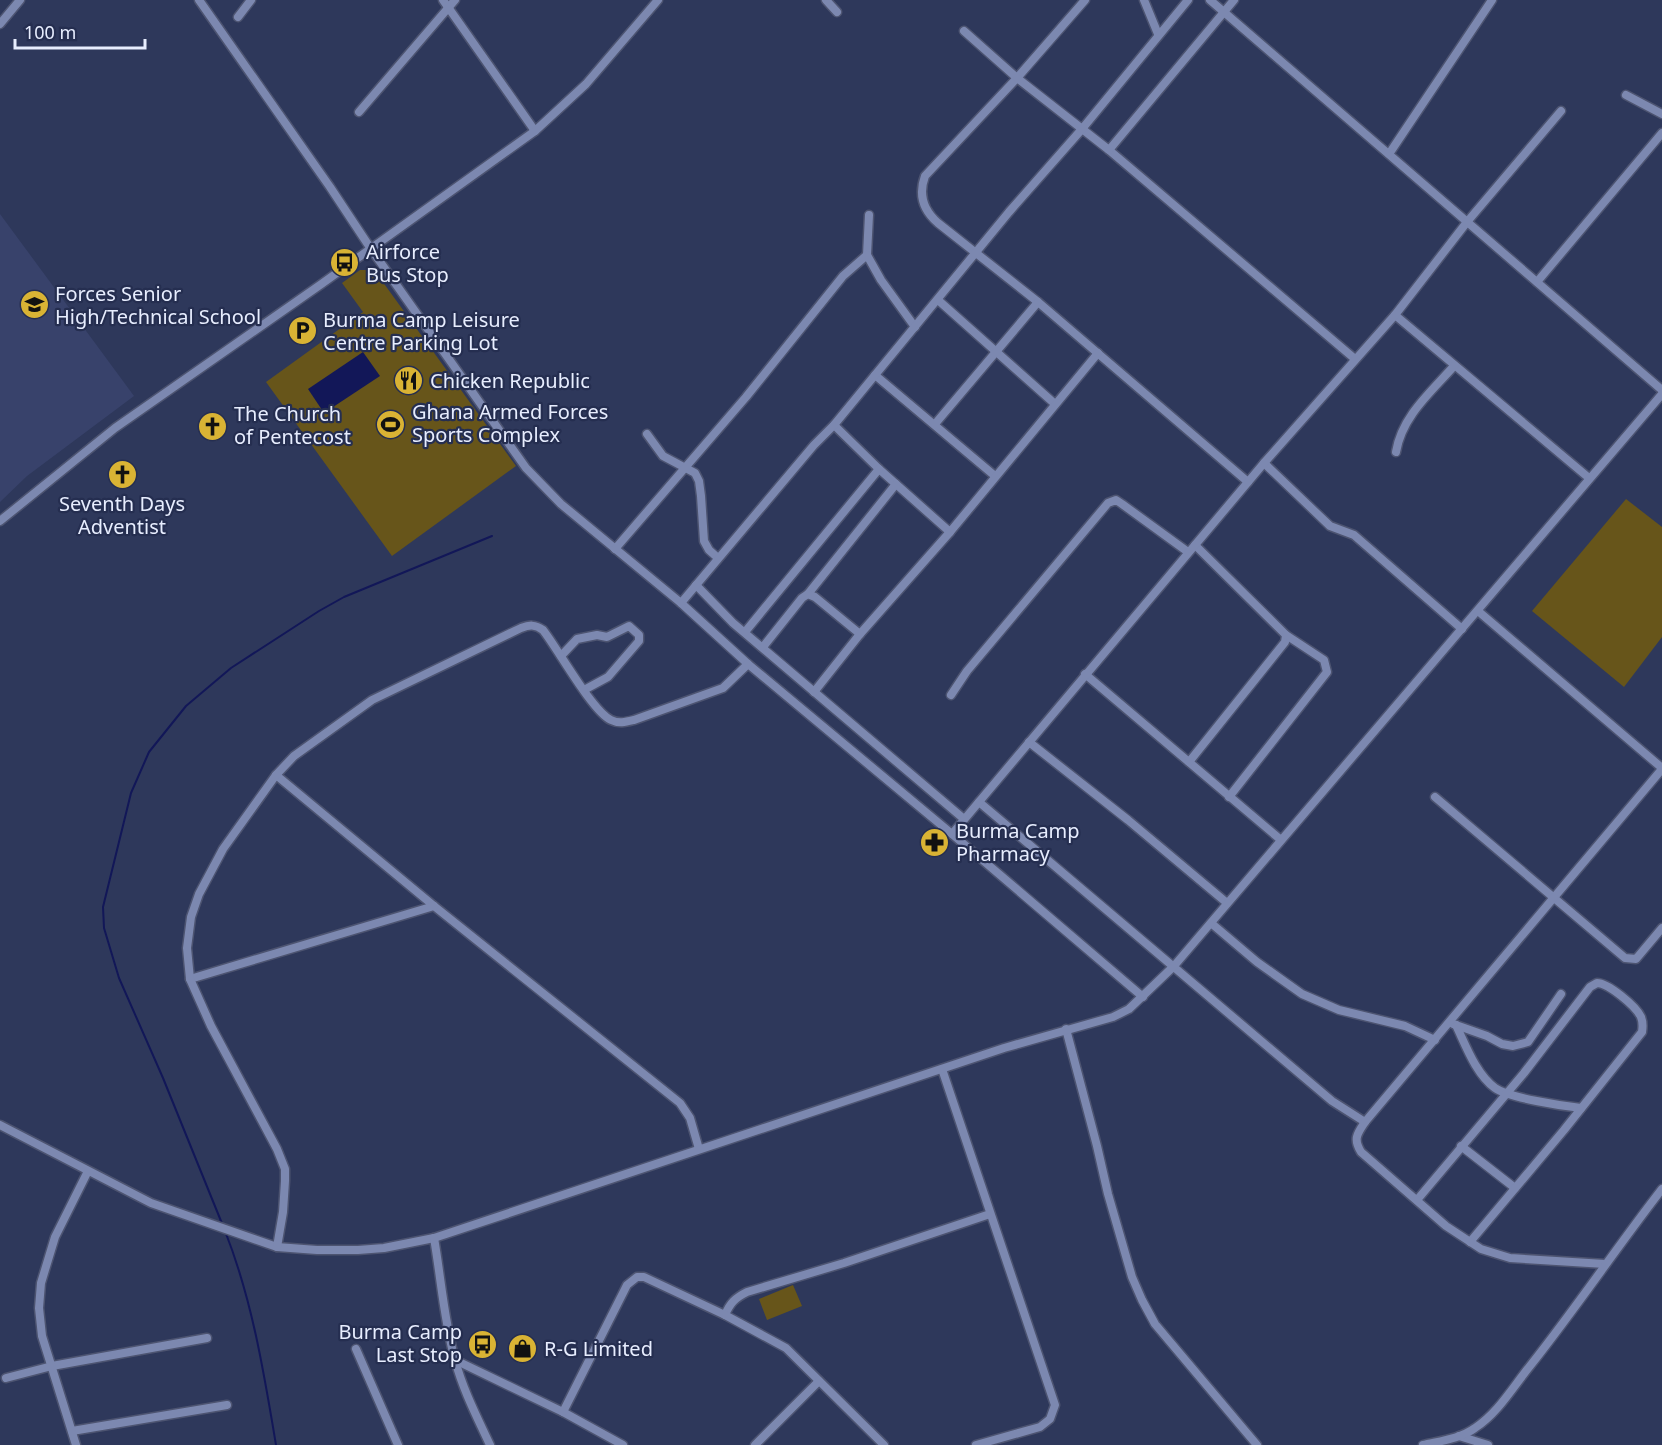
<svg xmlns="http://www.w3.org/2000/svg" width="1662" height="1445" font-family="'Noto Sans',sans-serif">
	<rect width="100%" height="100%" fill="#2e385b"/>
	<path fill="#38426b" d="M0,214L134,396L27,476L0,502Z"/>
	<g fill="#67551a">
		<path d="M360,270H366L377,274L516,466L392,556L266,382L363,312L342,283Z"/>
		<path d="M1626,499L1662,527V637L1624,687L1532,611Z"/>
		<path d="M793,1285L802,1306L767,1320L759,1299Z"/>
	</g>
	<path fill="#121758" d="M363,352L380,376L324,413L308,389Z"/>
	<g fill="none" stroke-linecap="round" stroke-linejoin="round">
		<g stroke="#121758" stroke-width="2">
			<path d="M223,1226L163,1078L119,978L104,928L103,907L131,793L149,752L186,706L231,668L319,611L344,597L492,536"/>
			<path d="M225,1231C252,1299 264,1373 276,1445"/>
		</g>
		<defs>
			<g id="minor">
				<path d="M199,0L330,187L371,249L526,468L561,504L681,603L748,664L952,834L1143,997"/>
				<path d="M443,0L535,131"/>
				<path d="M826,0L837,12"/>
				<path d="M1085,0L1017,78L925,176C918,195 923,210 938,223L1038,302L1248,482"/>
				<path d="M1144,0L1158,34"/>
				<path d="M1210,0L1662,390"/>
				<path d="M238,17L251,0"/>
				<path d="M0,24L20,0"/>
				<path d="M964,31L1017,78L1109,150L1355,359"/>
				<path d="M1626,95L1662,114"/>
				<path d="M359,112L455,0"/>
				<path d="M1109,150L1234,0"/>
				<path d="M1389,154L1492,0"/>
				<path d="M869,215L867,255L881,280L915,327"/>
				<path d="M1537,282L1662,133"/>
				<path d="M938,300L1055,404"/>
				<path d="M1395,315L1589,478"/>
				<path d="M875,375L995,476"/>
				<path d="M935,424L1038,302"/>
				<path d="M834,425L879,469L950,532"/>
				<path d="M647,434L663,456L695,473L699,481L701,496L704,541L709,550L718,558"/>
				<path d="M1396,452C1402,416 1431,392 1454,366"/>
				<path d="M1264,463L1330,526L1354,535L1462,629"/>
				<path d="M0,521L115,428L320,285L535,131L586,84L658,0"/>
				<path d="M615,549L746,397L843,276L867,255"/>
				<path d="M696,585L733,623L964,819"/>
				<path d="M808,594L896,484"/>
				<path d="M681,603L814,445L834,425L1009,212L1082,129L1188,0"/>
				<path d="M1478,611L1662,768"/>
				<path d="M745,632L879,469"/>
				<path d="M763,647L802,598L808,594L815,597L860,634L950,532L1098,353"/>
				<path d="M561,656L577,639L597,635L607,637L629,626L639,635V641L608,677L584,690"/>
				<path d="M1085,674L1281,840"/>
				<path d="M814,692L860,634"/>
				<path d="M951,695L967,671L1108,503L1116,500L1122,504L1188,552"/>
				<path d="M1029,742L1128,820L1227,903"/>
				<path d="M1189,762L1285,642L1286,635L1195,545"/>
				<path d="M276,775L434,906L680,1103L690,1118L699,1149"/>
				<path d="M1229,797L1327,672L1324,660L1286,635"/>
				<path d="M1435,797L1625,958L1636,959L1662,928"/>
				<path d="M979,802L1332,1101L1365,1122"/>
				<path d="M952,834L1264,463L1395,315L1467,222L1561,111"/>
				<path d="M1211,923L1257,962L1302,994L1339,1010L1405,1026L1435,1040"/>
				<path d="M190,979L434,906"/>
				<path d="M1453,1024L1487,1036L1502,1044L1513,1046L1528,1042L1561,994"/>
				<path d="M1456,1025C1466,1046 1476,1074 1495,1088C1509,1098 1563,1106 1581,1108"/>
				<path d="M1066,1029L1097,1146L1108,1194L1132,1277L1142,1300L1155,1324L1257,1445"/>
				<path d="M942,1069L1055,1405L1050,1419L1040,1427L976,1445"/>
				<path d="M0,1125L151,1203L277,1247L317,1250H358L384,1248L434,1238L1004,1048L1113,1017L1129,1009L1174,966L1662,394"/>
				<path d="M1461,1146L1515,1188"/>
				<path d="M1417,1200L1524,1073L1590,987L1597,983C1608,983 1636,1006 1641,1017C1643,1022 1643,1026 1642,1032L1564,1130L1470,1242"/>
				<path d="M434,1238C441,1278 444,1321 455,1360C463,1390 477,1417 490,1445"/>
				<path d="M277,1247L283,1212L285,1181V1169L277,1149L211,1026L190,979L187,948L191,917L199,894L223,849L276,775L294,756L372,700L521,628C529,625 535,624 543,630C558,649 592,711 611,720C619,724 626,722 634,720L723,688L748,664"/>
				<path d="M1605,1264L1510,1258L1481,1249L1446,1226L1361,1152C1353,1139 1357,1134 1365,1122L1662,769"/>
				<path d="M725,1315C730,1303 735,1298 747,1292L844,1263L990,1214"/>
				<path d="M356,1349L398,1445"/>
				<path d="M455,1360L563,1412L623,1445"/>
				<path d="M6,1378L52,1366L207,1338"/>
				<path d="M563,1412L627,1285L637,1277H644L725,1315L786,1348L884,1445"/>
				<path d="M72,1431L227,1405"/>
				<path d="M1459,1436L1488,1445"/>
				<path d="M76,1445L42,1336L39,1308L41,1283L55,1237L88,1171"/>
				<path d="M755,1445L819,1381"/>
				<path d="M1423,1445C1440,1441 1460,1439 1475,1428C1498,1413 1513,1387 1530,1366C1576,1308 1617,1247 1662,1189"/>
			</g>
		</defs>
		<use href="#minor" stroke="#4d5471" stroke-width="11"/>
		<use href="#minor" stroke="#7c88b0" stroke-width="8"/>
	</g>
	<defs>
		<symbol id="bus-disc" viewBox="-11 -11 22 22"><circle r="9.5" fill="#d9b334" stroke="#252e50"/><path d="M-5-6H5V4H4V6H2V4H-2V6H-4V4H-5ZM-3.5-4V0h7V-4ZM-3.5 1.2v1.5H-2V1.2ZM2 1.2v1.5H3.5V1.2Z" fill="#111"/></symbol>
		<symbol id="school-disc" viewBox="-11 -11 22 22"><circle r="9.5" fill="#d9b334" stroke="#252e50"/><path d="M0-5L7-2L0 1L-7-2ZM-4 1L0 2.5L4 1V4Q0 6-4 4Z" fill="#111"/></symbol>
		<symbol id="parking-disc" viewBox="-11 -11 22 22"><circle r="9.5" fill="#d9b334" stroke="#252e50"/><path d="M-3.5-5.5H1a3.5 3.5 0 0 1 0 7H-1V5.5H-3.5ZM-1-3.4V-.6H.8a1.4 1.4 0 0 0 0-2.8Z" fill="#111"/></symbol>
		<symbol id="restaurant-disc" viewBox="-11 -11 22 22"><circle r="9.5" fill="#d9b334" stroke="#252e50"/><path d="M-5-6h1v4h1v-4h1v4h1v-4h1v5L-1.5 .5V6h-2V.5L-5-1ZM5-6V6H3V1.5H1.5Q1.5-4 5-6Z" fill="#111"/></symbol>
		<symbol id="stadium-disc" viewBox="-11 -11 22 22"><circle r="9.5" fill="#d9b334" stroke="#252e50"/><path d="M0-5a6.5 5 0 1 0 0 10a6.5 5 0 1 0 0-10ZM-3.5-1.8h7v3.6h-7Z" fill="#111"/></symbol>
		<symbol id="church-disc" viewBox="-11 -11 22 22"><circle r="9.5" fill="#d9b334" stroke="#252e50"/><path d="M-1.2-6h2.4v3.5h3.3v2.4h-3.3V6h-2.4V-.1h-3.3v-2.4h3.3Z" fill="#111"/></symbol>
		<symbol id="pharmacy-disc" viewBox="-11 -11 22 22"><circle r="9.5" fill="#d9b334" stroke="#252e50"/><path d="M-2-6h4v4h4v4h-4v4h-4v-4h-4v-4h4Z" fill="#111"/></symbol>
		<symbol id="shop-disc" viewBox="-11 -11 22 22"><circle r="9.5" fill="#d9b334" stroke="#252e50"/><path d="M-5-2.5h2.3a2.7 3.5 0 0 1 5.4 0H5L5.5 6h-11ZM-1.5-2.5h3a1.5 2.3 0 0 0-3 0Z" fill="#111"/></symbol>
	</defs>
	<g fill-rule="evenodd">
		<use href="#bus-disc" x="328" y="246" width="33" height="33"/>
		<use href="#school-disc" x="18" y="288" width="33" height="33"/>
		<use href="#parking-disc" x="286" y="314" width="33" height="33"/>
		<use href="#restaurant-disc" x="392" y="364" width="33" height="33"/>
		<use href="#stadium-disc" x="374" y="408" width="33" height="33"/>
		<use href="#church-disc" x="196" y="410" width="33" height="33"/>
		<use href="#church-disc" x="106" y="458" width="33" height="33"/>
		<use href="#pharmacy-disc" x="918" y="826" width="33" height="33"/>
		<use href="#bus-disc" x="466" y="1328" width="33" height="33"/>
		<use href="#shop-disc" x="506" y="1332" width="33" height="33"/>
	</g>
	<g text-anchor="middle" stroke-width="4.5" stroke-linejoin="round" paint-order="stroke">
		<g font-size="20" fill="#e7edfe" stroke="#252e50" text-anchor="start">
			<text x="366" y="259">Airforce<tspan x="366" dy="23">Bus Stop</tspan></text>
			<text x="55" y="301">Forces Senior<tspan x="55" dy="23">High/Technical School</tspan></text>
			<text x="323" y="327">Burma Camp Leisure<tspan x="323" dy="23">Centre Parking Lot</tspan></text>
			<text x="430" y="388">Chicken Republic</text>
			<text x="412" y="419">Ghana Armed Forces<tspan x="412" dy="23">Sports Complex</tspan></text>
			<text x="234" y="421">The Church<tspan x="234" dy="23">of Pentecost</tspan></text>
			<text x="122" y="511" text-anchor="middle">Seventh Days<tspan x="122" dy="23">Adventist</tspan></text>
			<text x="956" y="838">Burma Camp<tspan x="956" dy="23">Pharmacy</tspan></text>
			<text x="462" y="1339" text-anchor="end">Burma Camp<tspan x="462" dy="23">Last Stop</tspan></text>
			<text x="544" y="1356">R-G Limited</text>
		</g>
	</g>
	<path d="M15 39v9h130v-9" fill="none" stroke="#e7edfe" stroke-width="3"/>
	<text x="24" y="39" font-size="18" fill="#e7edfe" stroke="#252e50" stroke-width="4.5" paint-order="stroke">100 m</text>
</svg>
